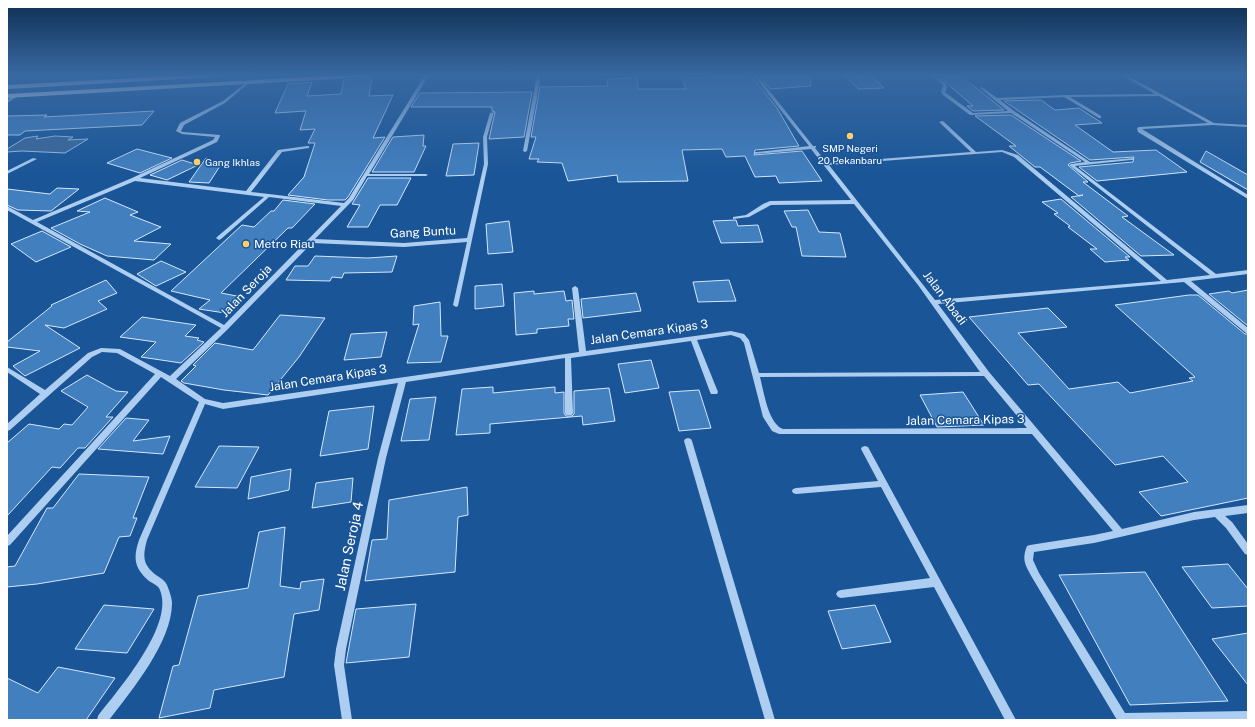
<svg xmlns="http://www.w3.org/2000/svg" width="1255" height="727" font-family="'Public Sans',sans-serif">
	<rect width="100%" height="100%" fill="#195597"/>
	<path fill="#3c6797" stroke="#9fcaf3" d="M38,136L36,139L55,136L73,137L68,140L88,139L65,153L22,151L7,152V149L25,138Z"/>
	<g fill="#427fbf" stroke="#d4e7fc">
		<path d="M789,75H810L811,86L770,89L760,77Z"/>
		<path d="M844,75H871L884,88L858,89Z"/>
		<path d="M937,75H960L1004,110L973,111L967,106H973Z"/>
		<path d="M747,76L748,78H753L777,108L799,146L755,150L754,155L802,151L822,181L779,183L776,176L755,177L745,156L726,157L722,149L682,150L688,181L618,182L617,175L568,181L562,163L537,162L539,159H529L536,137H531L540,87L608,86L607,79L637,78L638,89H686L682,78Z"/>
		<path d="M372,78L369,96L393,95L373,138L385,137L348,197L345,200H328L288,195L304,177L315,143H308L315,129L300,130L306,111L275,113L288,84L312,82L307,96L341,94L344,80Z"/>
		<path d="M532,92L524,137L489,139L495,112L492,111V107H411L420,93Z"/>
		<path d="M1041,100L1055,110L1079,108L1102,123L1075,125L1113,152L1156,150L1187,172L1097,181L1079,167L1133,162L1134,157L1090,160L1004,101Z"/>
		<path d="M154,111L142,125L25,131L20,135H7V116L47,115L44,117Z"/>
		<path d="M1011,115L1081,161L1070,163L1068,165L1088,182H1083L1128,216L1122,217L1174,255L1141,256L1071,197L1083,195L1079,196L1040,167H1035L1009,146H1016L975,116Z"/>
		<path d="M424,135L423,146H426L414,172H372L393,137Z"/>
		<path d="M479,143L474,175L446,176L453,144Z"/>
		<path d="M137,149L172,158L140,173L107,163Z"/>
		<path d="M1206,151L1248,175V190L1200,162Z"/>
		<path d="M206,158L220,166L209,183L189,182Z"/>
		<path d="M182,160L198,165L167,180L150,175Z"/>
		<path d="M368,178H411L397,205H380L368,227H347L360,205L352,204Z"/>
		<path d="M57,188L79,189L51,211L18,210L7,205V189L50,194Z"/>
		<path d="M105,198L138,212L130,215L161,227L134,241L171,244L154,260L107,256L80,244L51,228L90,212L77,211Z"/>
		<path d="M1061,199L1130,257H1125L1129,260L1105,262L1090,249H1097L1068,227L1070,226L1054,214L1058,213L1042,202Z"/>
		<path d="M283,200L315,204L292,228H288L221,293L242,297L225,313L199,309L210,300L171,291L242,225L254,227L271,211H274Z"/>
		<path d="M808,210L819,232L840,233L846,257L802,256L796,227H792L784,211Z"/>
		<path d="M736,220L738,226L758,225L763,242L721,243L713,221Z"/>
		<path d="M509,221L513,252L488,254L486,224Z"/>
		<path d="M42,231L71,247L36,262L11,244Z"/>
		<path d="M315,256L368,258L397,256L392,272L344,273L342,278L332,277L330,281L286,280L295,266H308Z"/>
		<path d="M161,261L186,272L156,286L137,274Z"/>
		<path d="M106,280L117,293L98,301L107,309L64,328L45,325L80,348L25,376L13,366L40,351L7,347V342L52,306L51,305Z"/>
		<path d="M729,280L736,301L698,302L693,282Z"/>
		<path d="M502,284L504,306L475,309V286Z"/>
		<path d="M1248,290V326L1209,294L1229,291L1232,293Z"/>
		<path d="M534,291V294L564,291L566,301L572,300L574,319H568L569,326L537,329V333L516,335L514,293Z"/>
		<path d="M636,293L641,311L583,318L581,299Z"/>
		<path d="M1189,295H1198L1245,334H1248V498L1161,516L1139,492L1188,482L1163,456L1115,465L1039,384L1028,385L969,317L1048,308L1067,327L1018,333L1069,389L1118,382L1130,393L1193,381L1189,378L1195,377L1115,305Z"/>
		<path d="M440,302L441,336H448L441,362L407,363L419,324L413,325L414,306Z"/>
		<path d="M280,315L325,318L299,357L268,395L224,390L184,383L181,381L196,366L193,365L215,343L253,350Z"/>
		<path d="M142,317L196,325L185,336L199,338L197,340L204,342L181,363L141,357L156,342L120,337Z"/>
		<path d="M387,332L381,357L344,360L351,334Z"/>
		<path d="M651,360L659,388L625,393L618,364Z"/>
		<path d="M87,375L116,391L128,392L106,417H113L85,448H78L60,468L52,467L7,516V443L29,424L59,429L64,424L72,425L88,407L61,391Z"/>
		<path d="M493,387V393L555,387V393L564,392V413L566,416H572L574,414V391L609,388L615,421L583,425L582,416L490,424V433L456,435L462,389Z"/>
		<path d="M699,390L711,428L679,431L669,392Z"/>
		<path d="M963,392L984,425L937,427L920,395Z"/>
		<path d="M436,397L429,440L401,441L410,399Z"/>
		<path d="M374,406L368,449L320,456L329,411Z"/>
		<path d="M126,418L149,420L133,441L170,436L163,454L98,449Z"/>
		<path d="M219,446L259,447L237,488L195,487Z"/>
		<path d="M291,469L289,490L248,499L251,477Z"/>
		<path d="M79,474L149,477L133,518H137L130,536L119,537L104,573L37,584L7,587V567L15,566L47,508H53Z"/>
		<path d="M353,478L351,502L312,508L316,483Z"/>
		<path d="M467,487L468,515L458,517L455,572L365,581L372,540L387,539L389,500Z"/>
		<path d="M285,527L280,586L300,589L301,582L324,579L319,610L294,614L284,677L214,690L210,708L159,718L173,666L179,665L198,596L248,588L259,532Z"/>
		<path d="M1228,564L1248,589V606L1212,608L1182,567Z"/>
		<path d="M1145,572L1176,621L1228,701L1130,705L1059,575Z"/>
		<path d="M416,604L409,657L346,663L356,609Z"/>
		<path d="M104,605L154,609L127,653L75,649Z"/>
		<path d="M875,605L891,642L842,649L828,611Z"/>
		<path d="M1248,633V685L1212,639Z"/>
		<path d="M58,667L115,678L86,720H7V678L38,693Z"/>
	</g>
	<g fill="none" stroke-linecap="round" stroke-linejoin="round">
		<g fill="#adcef1" fill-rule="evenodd">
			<path d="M425,75H429L369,174H426L428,175L426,176H367L353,200L315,239L404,243L467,238L484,164L483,137L490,113L494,112L487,137L488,164L458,306L456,307L453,305L467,242L404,247L312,243L227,330L176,379L205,399L223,403L579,352L572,288L575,286L578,288L586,351L731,331L744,334L749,340L759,373L980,372L918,285L854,204L771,205L749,217L733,219V217L746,215L763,204L770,201L851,200L811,149L755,154V152H757L809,146L753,75H757L813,146H816V147L815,148L827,163L971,152L939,122L943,121L976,152L1002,150L1018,155L1167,280L1210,275L1069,165L1071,164L1085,162L1011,113L970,115L943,95L941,92L943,85L931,75H935L946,84L947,88L945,92L946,93L973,113L1008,111L981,89L980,88L982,87L997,98L1065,95L1155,94L1121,75H1126L1214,123L1248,125V127L1213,125L1142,129L1248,195V199L1138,132L1137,128L1139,127L1208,123L1159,96L1070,97L1101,116V118H1099L1064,97L1000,100L1014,111L1090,162L1133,158V160H1131L1075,166L1216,274L1248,270V274L1191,281L1248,328V333H1246L1184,282L938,304L989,372L1122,529L1194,512L1248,505V513L1225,516L1232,522L1248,544V555L1245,554L1226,528L1215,517L1194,520L1094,543L1034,552L1033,560L1039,573L1125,713L1248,711V720H1117L1033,579C1026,566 1021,561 1027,546L1030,545L1094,535L1113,531L1032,434H779L772,431L763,417L744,343L740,338L731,335L697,340L718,392L717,394H711L710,392L691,341L571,358L573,413L572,415H566L565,413V358L406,382L386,458L346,649L344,665L352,720H342L334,665L336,649L378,458L398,383L223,409L205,404L147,540C142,558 143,566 159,577C162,579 165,581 167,585C169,590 172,598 172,603C172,642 132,690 109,720H97L98,716C118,690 177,623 159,588C157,585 152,583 149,581C134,568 133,558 139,540L199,402L161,377L10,545L7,546V536L155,374L117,353L102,352L92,357L10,430L7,431V424L40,394L7,372V367L45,390L88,353L101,348L120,349L170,376L221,328L7,210V206L33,220L132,178L213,140L215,137L182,134L176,131L180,123L223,101L248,81H249V83L225,103L184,125L181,131L183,132L220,135V136L217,142L140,178L246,191L278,150L307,146H309V148L282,152L251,192L344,203L349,198ZM1002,152L1014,157L1161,281L935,300L829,165ZM135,181L264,197L217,237L216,238L219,240L221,239L269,197L341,206L224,325L37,222ZM984,376L1027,428L783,429C768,423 764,392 760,377Z"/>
			<path d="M537,75H541L527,151L525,152L523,151Z"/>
			<path d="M15,95L18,96L7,103V100Z"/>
			<path d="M33,158L37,159L7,174V171Z"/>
			<path d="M688,438L691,439L692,441L775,720H765L684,441L685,439Z"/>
			<path d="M865,446L868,447L1016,720H1005L934,587L841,598L838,597L836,594L838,591L841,590L930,578L881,487L796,494L793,493L792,491L793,489L796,488L878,481L861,449L862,447Z"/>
		</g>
		<g fill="#f6faff" fill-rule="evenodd">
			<path d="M187,75H217L214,77L7,89V85Z"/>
			<path d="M342,75H372L369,77L7,98V94Z"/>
		</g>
	</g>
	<linearGradient id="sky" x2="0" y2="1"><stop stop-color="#0e2f53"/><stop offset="0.42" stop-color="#3868a1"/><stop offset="1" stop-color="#3868a1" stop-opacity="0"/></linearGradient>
	<rect width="1255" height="177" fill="url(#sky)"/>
	<g fill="#ffcf6c" stroke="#195597" stroke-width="1.5">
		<circle cx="850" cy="136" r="4"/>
		<circle cx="197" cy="162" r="4"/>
		<circle cx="246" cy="244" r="4"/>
	</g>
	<g text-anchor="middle" stroke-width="3" stroke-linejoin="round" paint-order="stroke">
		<g font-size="10" fill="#fff" stroke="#195597">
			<text x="850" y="152">SMP Negeri<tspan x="850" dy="12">20 Pekanbaru</tspan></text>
			<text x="205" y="166" text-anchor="start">Gang Ikhlas</text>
		</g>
		<g font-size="12" fill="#fff" stroke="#195597">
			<text transform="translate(423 232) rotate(-3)" y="4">Gang Buntu</text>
			<text transform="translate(246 291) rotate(-46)" y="4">Jalan Seroja</text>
			<text transform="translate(945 298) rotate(53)" y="4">Jalan Abadi</text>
			<text transform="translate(649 332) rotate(-8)" y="4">Jalan Cemara Kipas 3</text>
			<text transform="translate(328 378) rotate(-9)" y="4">Jalan Cemara Kipas 3</text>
			<text transform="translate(965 420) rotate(-1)" y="4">Jalan Cemara Kipas 3</text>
		</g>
		<g font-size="12" fill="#fff" stroke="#195597" text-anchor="start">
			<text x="254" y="248">Metro Riau</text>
		</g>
		<g font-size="14" fill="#fff" stroke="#195597">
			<text transform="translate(349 546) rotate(-78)" y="5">Jalan Seroja 4</text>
		</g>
	</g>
	<rect width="1255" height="727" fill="none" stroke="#ffffff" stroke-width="16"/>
</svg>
